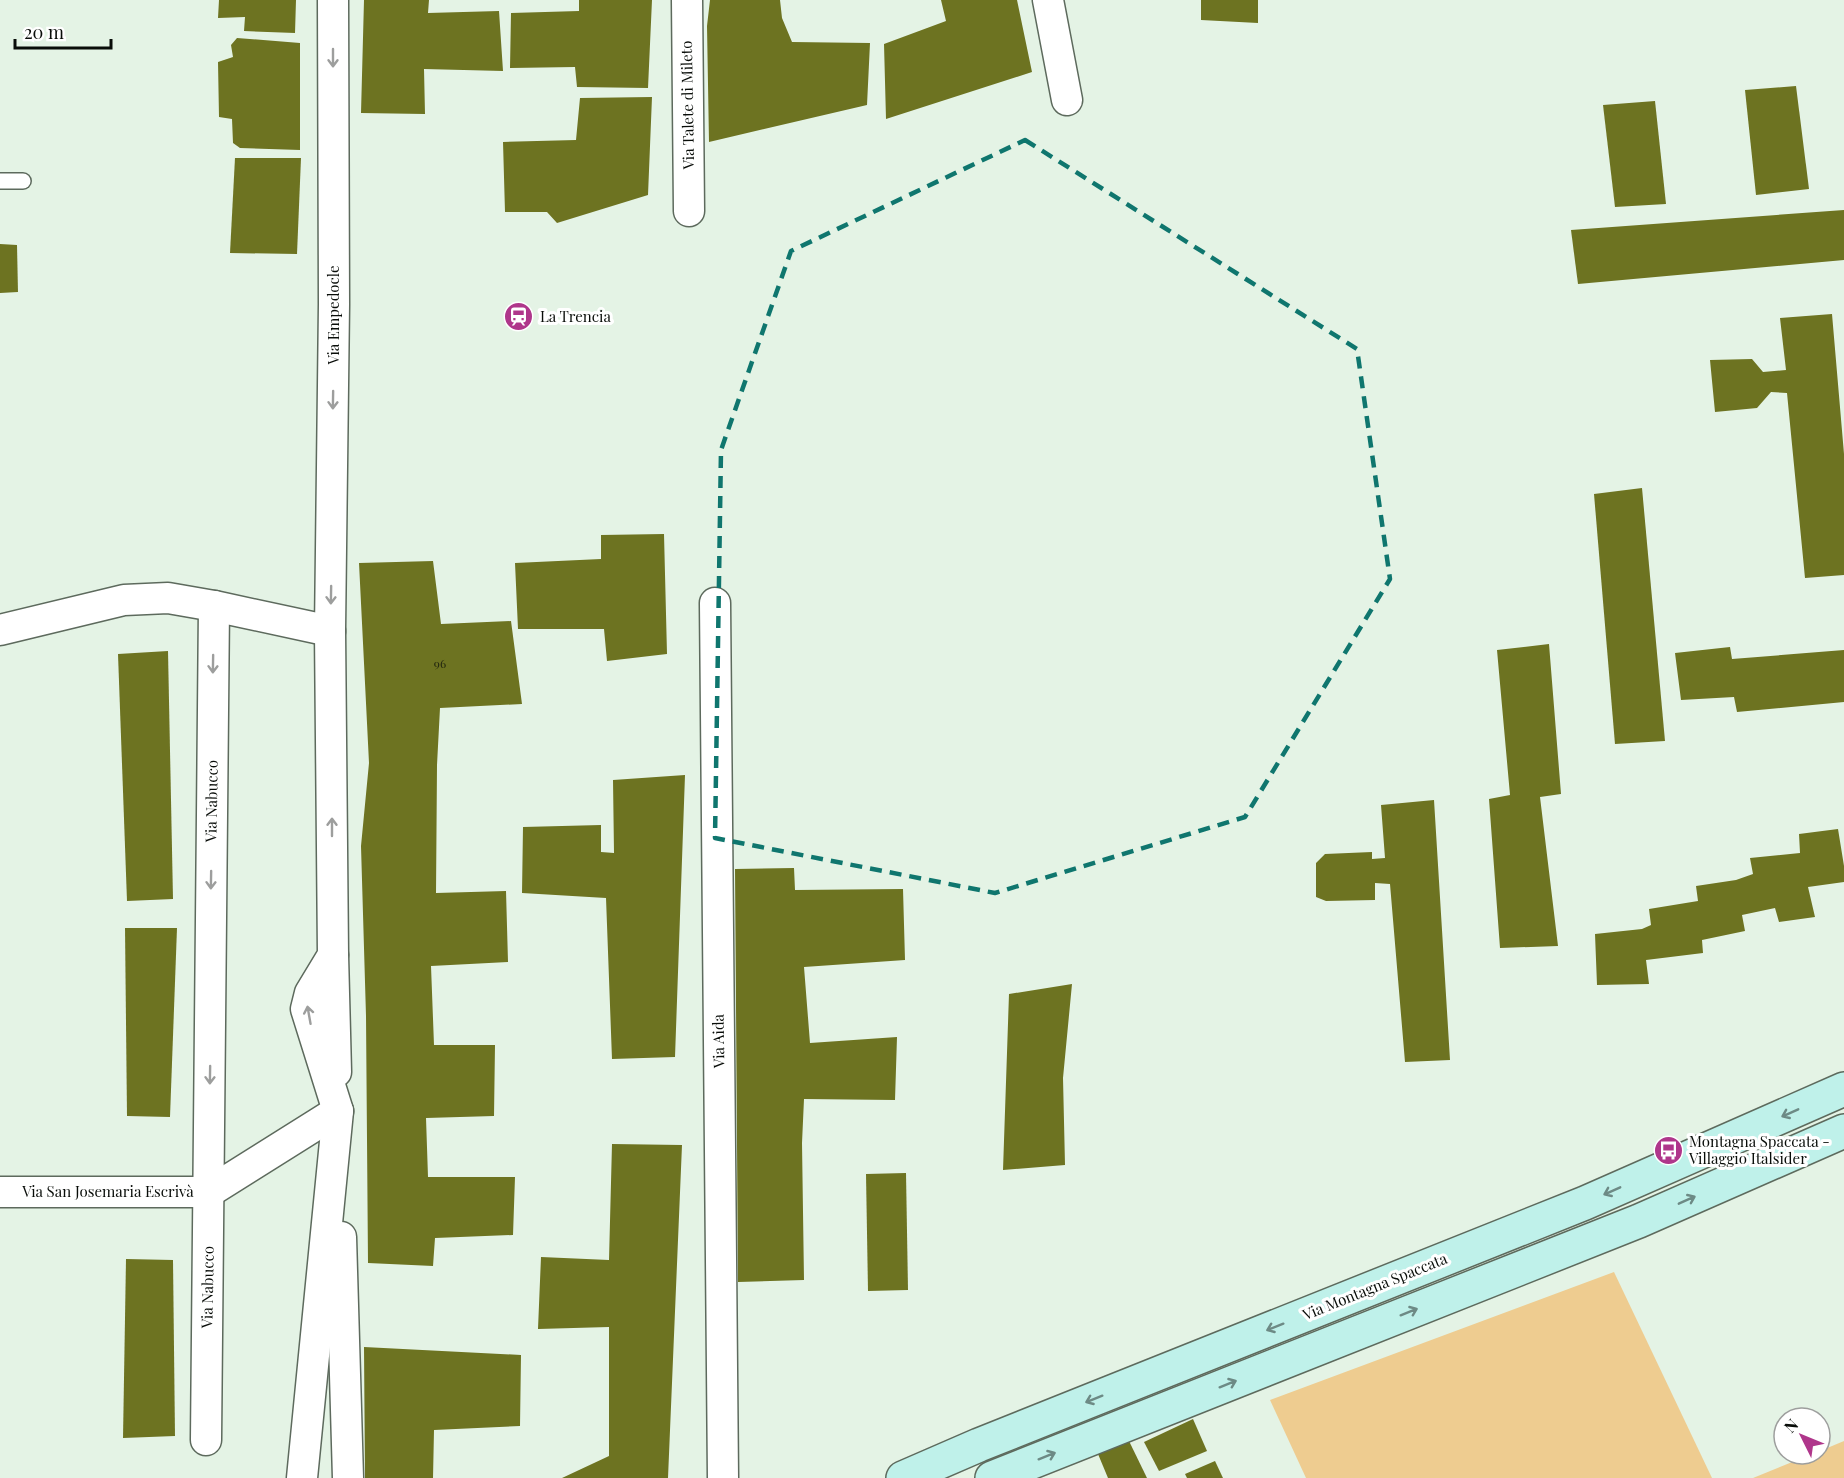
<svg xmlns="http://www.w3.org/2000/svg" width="1844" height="1478" font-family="'Playfair Display',serif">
	<rect width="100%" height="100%" fill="#e4f3e5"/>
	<g fill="#eecc90">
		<path d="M1614,1272L1712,1478H1306L1270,1400Z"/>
		<path d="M1844,1441V1478H1753L1812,1454H1820V1451Z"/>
	</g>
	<g fill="#6d7321">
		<path d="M219,0H296L295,33L244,31L245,17L218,18Z"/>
		<path d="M364,0H429L428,13L499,11L503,71L424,69L425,114L361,113Z"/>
		<path d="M579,0H652L648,88L577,87L575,67L510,68L511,13L579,11Z"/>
		<path d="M710,0H780L782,18L792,42L870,43L867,105L709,142L707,26Z"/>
		<path d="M941,0H1017L1032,72L886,119L884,44L946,21Z"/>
		<path d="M1201,0H1258V23L1201,20Z"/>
		<path d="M237,38L300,43V150L240,148L233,143L232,119L219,117L218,62L233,57L231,45Z"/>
		<path d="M1796,86L1809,189L1756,195L1745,90Z"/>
		<path d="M652,97L648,195L557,223L547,212H505L503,142L576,140L580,98Z"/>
		<path d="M1655,101L1666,204L1615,207L1603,105Z"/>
		<path d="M235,158H301L297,254L230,253Z"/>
		<path d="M1844,210V260L1578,284L1571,230Z"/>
		<path d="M0,244L17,245L18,292L0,293Z"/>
		<path d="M1832,314L1844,454V575L1805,578L1787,393L1771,392L1757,408L1715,412L1710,360L1752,359L1763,372L1786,370L1780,318Z"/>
		<path d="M1642,488L1665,741L1615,744L1594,494Z"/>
		<path d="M664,534L667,654L607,661L604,629H518L515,563L601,559V535Z"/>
		<path d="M433,561L441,624L511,621L522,704L440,708L437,765L436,893L506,891L508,962L431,966L434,1045H495L494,1116L426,1118L428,1177H515L513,1235L435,1238L433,1266L368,1263L366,1016L361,846L369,763L359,563Z"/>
		<path d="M1549,644L1561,794L1540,797L1558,946L1500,948L1489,799L1510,795L1497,650Z"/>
		<path d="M1730,647L1732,659L1844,650V702L1737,712L1734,697L1681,700L1675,653Z"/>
		<path d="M168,651L173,899L127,901L118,654Z"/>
		<path d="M685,775L675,1057L612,1059L606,898L522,893L523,827L601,825V852L614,853L613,780Z"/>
		<path d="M1434,800L1450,1060L1405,1062L1390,884L1375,883V900L1326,901L1316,897V863L1325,854L1372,852V859L1385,858L1381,805Z"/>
		<path d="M1838,829L1844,866V882L1808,887L1815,917L1779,922L1775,908L1742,915L1745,931L1702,940L1703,953L1646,960L1649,984L1597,985L1595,934L1642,929L1651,925L1649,909L1698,901L1696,886L1736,880L1753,874L1750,858L1800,853L1799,834Z"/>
		<path d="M794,868L795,890L903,889L905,960L804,967L810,1043L897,1037L895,1100L804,1099L802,1143L804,1280L738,1282L735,869Z"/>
		<path d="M125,928H177L170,1117L127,1116Z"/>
		<path d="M1072,984L1063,1078L1065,1165L1003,1170L1009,994Z"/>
		<path d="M612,1144L682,1145L668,1478H562L609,1456V1327L538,1329L541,1257L609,1260Z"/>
		<path d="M906,1173L908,1290L868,1291L866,1174Z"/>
		<path d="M126,1259L173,1260L175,1436L123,1438Z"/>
		<path d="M364,1347L521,1355L520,1426L434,1430L433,1478H365Z"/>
		<path d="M1193,1419L1207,1451L1159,1471L1144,1442Z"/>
		<path d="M1129,1441L1147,1478H1108L1098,1454Z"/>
		<path d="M1215,1461L1223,1478H1187L1185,1474Z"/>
	</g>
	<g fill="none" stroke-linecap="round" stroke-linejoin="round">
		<defs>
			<path id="lane" d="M0,181H23"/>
			<g id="street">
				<path d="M687,0L689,211"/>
				<path d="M1048,0L1067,100"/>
				<path d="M715,603L723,1478"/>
				<path d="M0,630L124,600L168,598L214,606L330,631"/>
				<path d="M333,955L336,1072"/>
				<path d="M0,1192H209L338,1111"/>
				<path d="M341,1237L348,1478"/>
				<path d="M206,1440L214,606"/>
				<path d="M302,1478L338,1111L306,1009L310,993L333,955L330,631L334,304L333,0"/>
			</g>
			<g id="secondary">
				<path d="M903,1478L979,1445L1585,1203L1844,1089"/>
				<path d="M992,1478L1639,1221L1844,1131"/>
			</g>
		</defs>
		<use href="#lane" stroke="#5d6a5d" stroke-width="18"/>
		<use href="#street" stroke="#5d6a5d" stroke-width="33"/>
		<use href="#secondary" stroke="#5d6a5d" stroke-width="36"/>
		<use href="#lane" stroke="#fff" stroke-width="15"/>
		<use href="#street" stroke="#fff" stroke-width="30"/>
		<use href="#secondary" stroke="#bff1ea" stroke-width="33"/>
	</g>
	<defs><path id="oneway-shaft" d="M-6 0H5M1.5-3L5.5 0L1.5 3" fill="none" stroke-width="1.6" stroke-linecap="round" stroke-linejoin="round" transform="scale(1.5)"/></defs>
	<g stroke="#9d9e9d">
		<use href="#oneway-shaft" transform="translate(333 58) rotate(90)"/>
		<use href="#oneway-shaft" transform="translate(333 400) rotate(91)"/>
		<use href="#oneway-shaft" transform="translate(331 595) rotate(91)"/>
		<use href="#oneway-shaft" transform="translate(213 664) rotate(91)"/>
		<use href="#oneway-shaft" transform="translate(332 827) rotate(-90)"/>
		<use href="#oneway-shaft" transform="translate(211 880) rotate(91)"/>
		<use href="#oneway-shaft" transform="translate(309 1015) rotate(-100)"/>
		<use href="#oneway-shaft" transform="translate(210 1075) rotate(91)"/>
	</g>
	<g stroke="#6d8a85">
		<use href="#oneway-shaft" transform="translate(1790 1113) rotate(156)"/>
		<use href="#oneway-shaft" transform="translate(1612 1191) rotate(156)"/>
		<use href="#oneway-shaft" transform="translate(1687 1200) rotate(-24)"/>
		<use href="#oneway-shaft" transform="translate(1409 1312) rotate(-22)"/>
		<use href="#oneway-shaft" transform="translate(1275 1327) rotate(158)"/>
		<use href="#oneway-shaft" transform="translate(1228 1384) rotate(-22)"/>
		<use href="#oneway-shaft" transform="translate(1094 1399) rotate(158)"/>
		<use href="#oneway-shaft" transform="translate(1047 1456) rotate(-22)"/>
	</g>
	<path fill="none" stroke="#0f766e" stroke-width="4.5" stroke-dasharray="12 8" stroke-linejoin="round" d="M1025,140L1357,349L1390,579L1245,817L995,893L715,838L721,450L791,251Z"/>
	<defs>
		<symbol id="station-disc" viewBox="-11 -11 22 22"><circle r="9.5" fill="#af368b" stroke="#fff"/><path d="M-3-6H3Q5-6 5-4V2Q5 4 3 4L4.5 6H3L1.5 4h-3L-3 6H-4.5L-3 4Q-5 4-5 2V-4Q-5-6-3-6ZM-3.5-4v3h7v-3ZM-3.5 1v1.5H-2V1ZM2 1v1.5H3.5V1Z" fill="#fff"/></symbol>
		<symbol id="bus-disc" viewBox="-11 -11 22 22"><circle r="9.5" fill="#af368b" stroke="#fff"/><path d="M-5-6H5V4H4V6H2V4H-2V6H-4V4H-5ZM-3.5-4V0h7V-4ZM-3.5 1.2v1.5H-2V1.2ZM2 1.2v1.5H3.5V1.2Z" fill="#fff"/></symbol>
	</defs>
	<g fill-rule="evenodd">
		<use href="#station-disc" x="502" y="300" width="33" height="33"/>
		<use href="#bus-disc" x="1652" y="1134" width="33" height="33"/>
	</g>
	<g text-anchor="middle" stroke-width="6" stroke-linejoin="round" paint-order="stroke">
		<g font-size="12" fill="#22260f">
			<text x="440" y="668">96</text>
		</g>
		<g font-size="15" fill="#090d09" stroke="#fff">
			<text transform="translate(688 105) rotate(-91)" y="5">Via Talete di Mileto</text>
			<text transform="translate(334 315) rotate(-90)" y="5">Via Empedocle</text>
			<text transform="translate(212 801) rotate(-89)" y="5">Via Nabucco</text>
			<text transform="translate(719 1041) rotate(-91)" y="5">Via Aida</text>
			<text x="108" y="1197">Via San Josemaria Escrivà</text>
			<text transform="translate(208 1287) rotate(-89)" y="5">Via Nabucco</text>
			<text transform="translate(1375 1287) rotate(-22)" y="5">Via Montagna Spaccata</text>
		</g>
		<g font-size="15" fill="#090d09" stroke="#fff" text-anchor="start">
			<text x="540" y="322">La Trencia</text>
			<text x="1689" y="1147">Montagna Spaccata -<tspan x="1689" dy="17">Villaggio Italsider</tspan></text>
		</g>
	</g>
	<g transform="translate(1802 1436) rotate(313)"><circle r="28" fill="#ffffff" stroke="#9d9e9d" stroke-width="1.5"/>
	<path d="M0-4.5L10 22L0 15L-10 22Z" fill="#af368b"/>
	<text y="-9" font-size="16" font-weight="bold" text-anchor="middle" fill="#090d09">N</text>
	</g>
	<path d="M15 39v9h96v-9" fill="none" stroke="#090d09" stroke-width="3"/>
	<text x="24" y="39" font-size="18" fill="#090d09" stroke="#ffffff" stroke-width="4.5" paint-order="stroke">20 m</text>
</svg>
